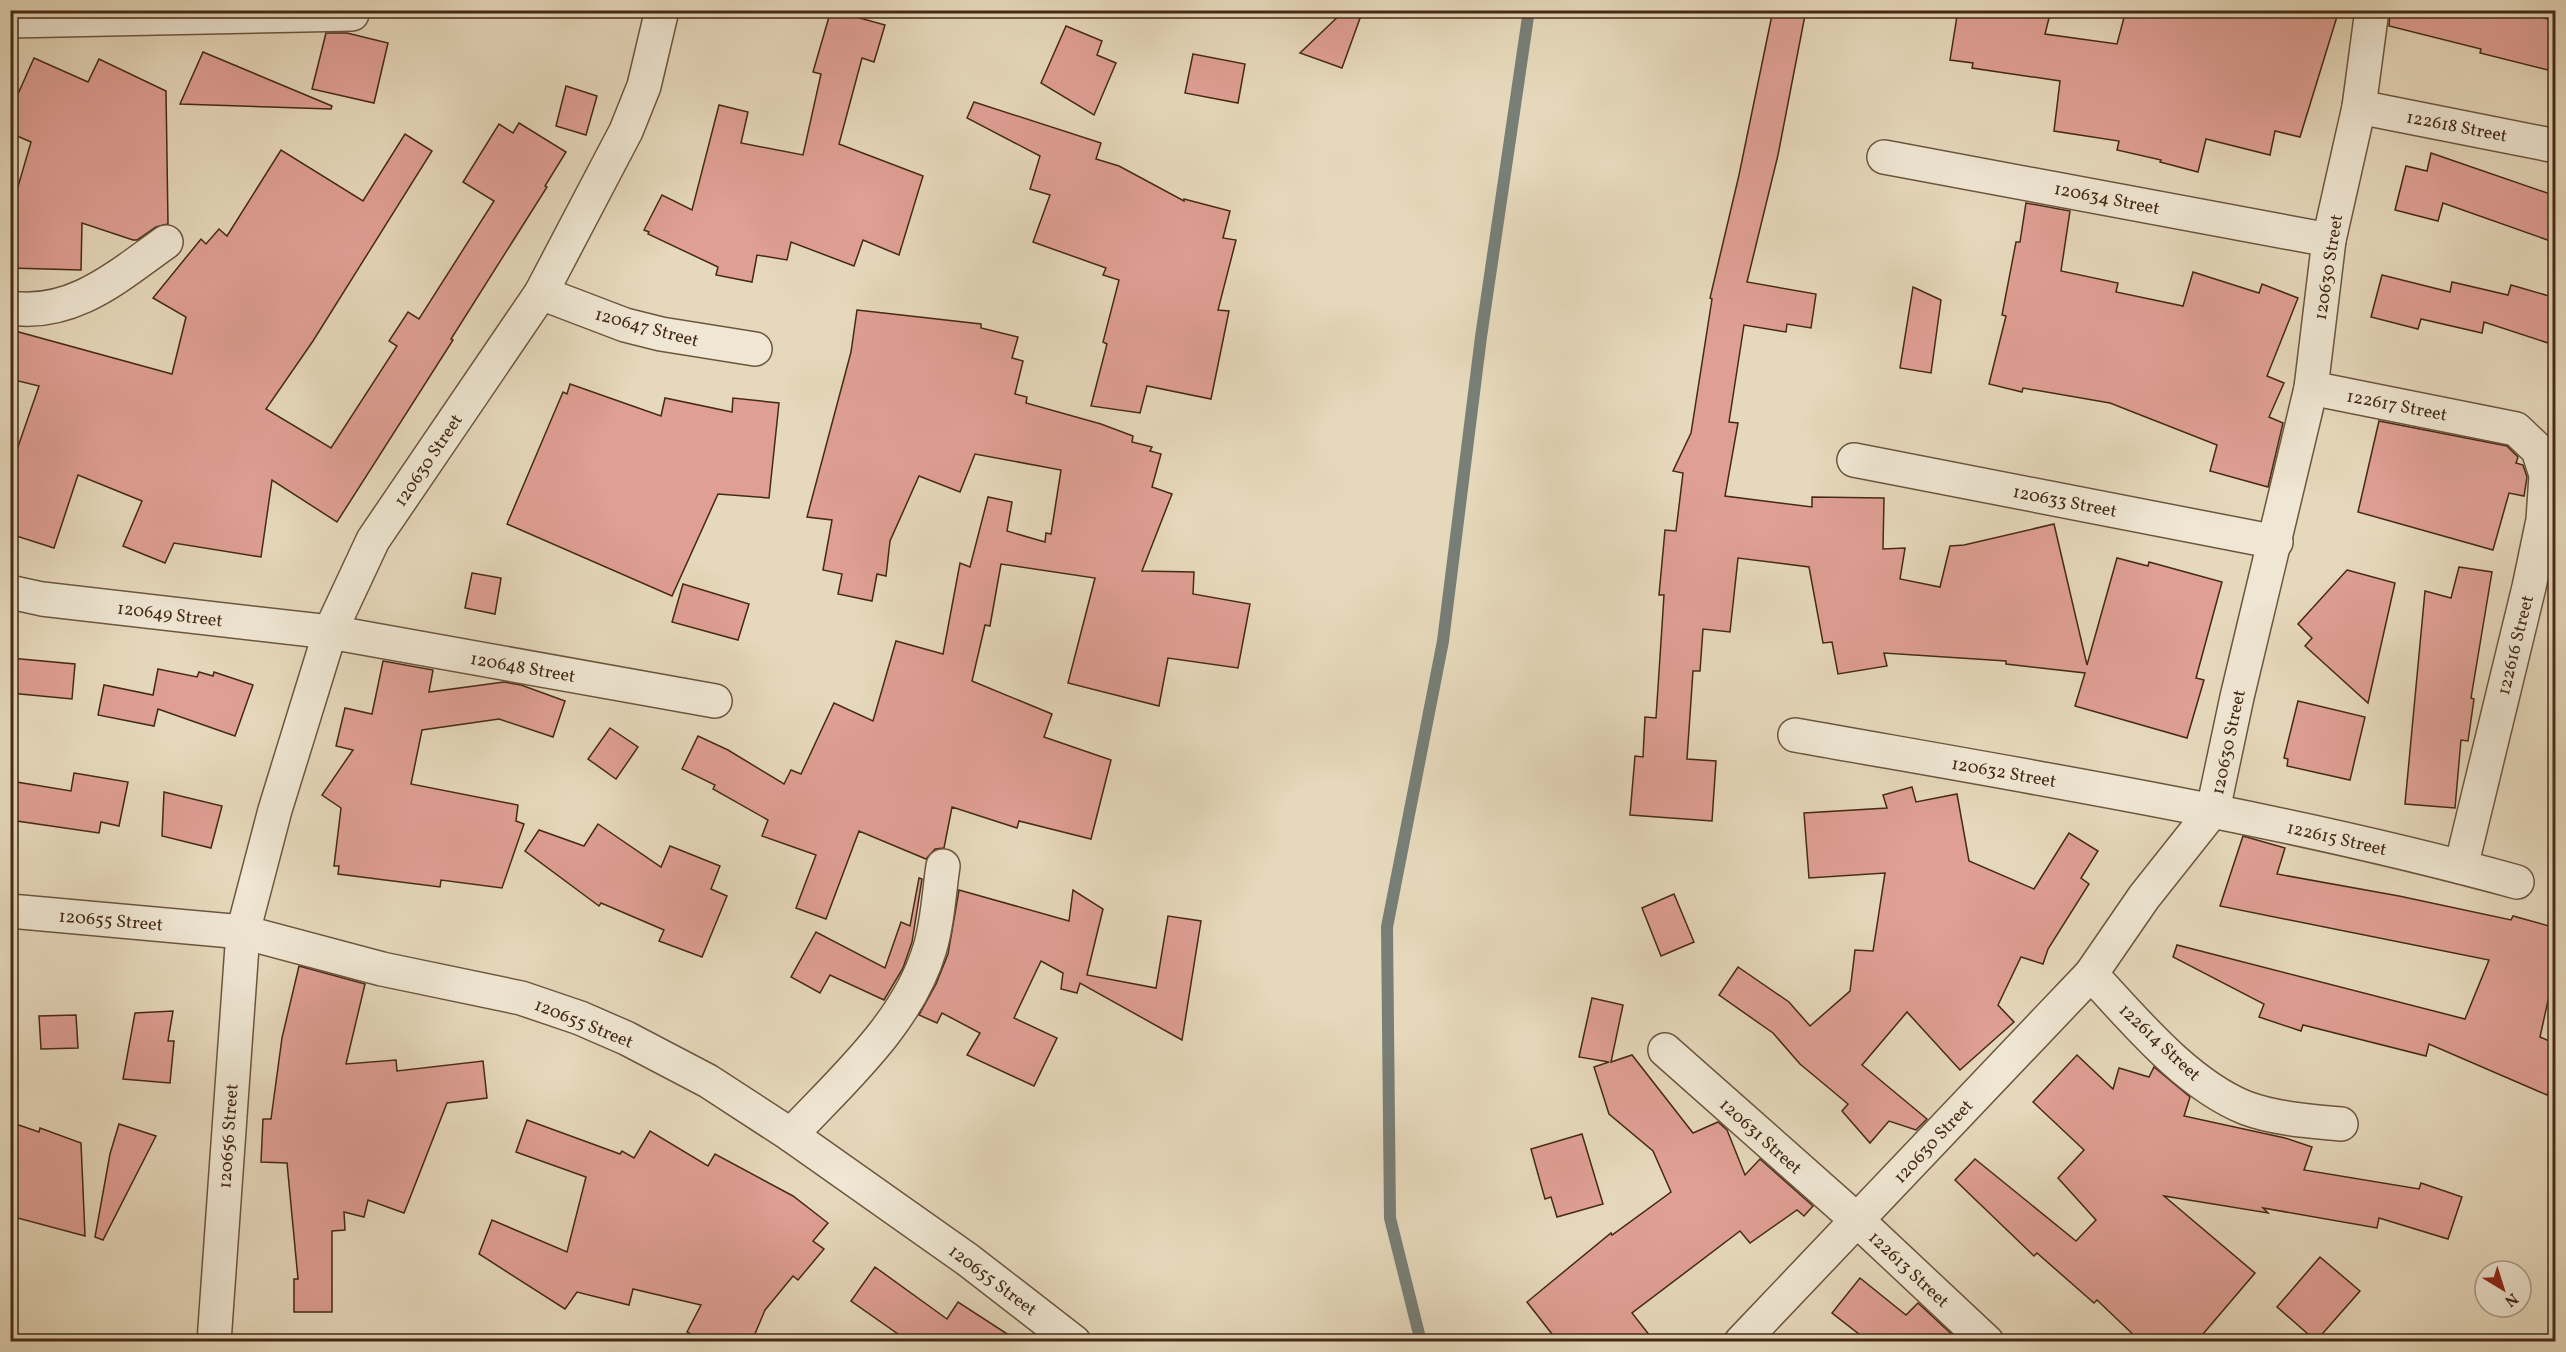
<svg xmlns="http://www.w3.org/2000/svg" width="2566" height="1352" font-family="Vollkorn,serif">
	<rect width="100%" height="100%" fill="#e6d8bb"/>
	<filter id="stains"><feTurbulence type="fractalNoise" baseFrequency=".00333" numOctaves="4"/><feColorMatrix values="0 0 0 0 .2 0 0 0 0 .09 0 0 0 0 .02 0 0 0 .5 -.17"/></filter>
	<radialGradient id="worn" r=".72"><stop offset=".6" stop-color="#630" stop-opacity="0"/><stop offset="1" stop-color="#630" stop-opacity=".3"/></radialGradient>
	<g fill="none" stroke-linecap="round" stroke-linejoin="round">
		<path stroke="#777f77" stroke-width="12" d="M1421,1342L1390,1218L1387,927L1443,641L1481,337L1529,10"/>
	</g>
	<g fill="#df9f94" stroke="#452a14" stroke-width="1.5">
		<path d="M831,10L885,25L874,62L862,58L839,144L923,176L899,255L863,240L854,266L791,242L787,260L757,255L752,282L716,275L718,267L648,234L649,232L644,230L662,195L692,210L719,105L748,112L741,143L803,155L821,74L813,72Z"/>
		<path d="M1345,10H1363L1342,68L1300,53Z"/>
		<path d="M1773,10H1806L1778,155L1747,282L1816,294L1811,328L1787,324L1786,332L1744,325L1729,422L1738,423L1725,496L1812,507V497L1884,498L1883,549L1905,548L1900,579L1940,587L1950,546L1964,545L2054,524L2087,665L2117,558L2148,566L2149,562L2222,582L2196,678L2204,680L2187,738L2075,706L2085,673L2006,664V661L1884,653L1887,666L1838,674L1832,642L1823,643L1809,567L1738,558L1730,632L1703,629L1700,671H1693L1687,759L1716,761L1712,821L1630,815L1635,756L1643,757L1645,717L1656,718L1664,595H1659L1665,530L1676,531L1683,473L1673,471L1691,433L1712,299L1710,298L1739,175Z"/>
		<path d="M1958,10H2051L2045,34L2117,44L2126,10H2339L2300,137L2275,131L2270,155L2206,139L2198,172L2160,162L2161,160L2117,150L2119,141L2054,131L2060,81L1972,68L1973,63L1950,60Z"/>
		<path d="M2390,10H2515L2556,21V72L2480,53L2481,49L2389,26Z"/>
		<path d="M1066,26L1102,41L1097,55L1116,63L1094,115L1041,83Z"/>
		<path d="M326,33H347L388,43L374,103L312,89Z"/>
		<path d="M203,52L332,106L331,109L180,104Z"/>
		<path d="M1193,54L1245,64L1238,103L1185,93Z"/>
		<path d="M34,58L88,82L99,59L166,91L168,224L156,227L137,240H133L82,223L81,270L10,268V214L31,142L10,133V112Z"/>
		<path d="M566,86L597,96L586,135L556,126Z"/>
		<path d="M974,102L1101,143L1096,159L1119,166L1184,201V199L1230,211L1223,238L1236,240L1218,310L1229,311L1211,399L1147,386L1140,413L1091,406L1107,344L1103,342L1119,280L1103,275L1106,268L1033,242L1050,195L1030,189L1040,156L967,118Z"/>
		<path d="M519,123L566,152L545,186L547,187L451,339L453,340L337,522L272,480L261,557L174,543L165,563L123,546L142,501L78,475L54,548L10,534V470L39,386L10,379V348L15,331L172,374L186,317L153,298L201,239L206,244L219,229L227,236L281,150L363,201L405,134L432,151L313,341L266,409L331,448L397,346L389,341L408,312L419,319L494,201L463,182L499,124L513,133Z"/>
		<path d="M2431,153L2556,196V243L2443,203L2438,221L2395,210L2406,166L2427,171Z"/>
		<path d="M2026,203L2070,211L2061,271L2118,283L2116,292L2183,306L2193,272L2259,293L2262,284L2298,298L2267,376L2284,383L2269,417L2283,423L2268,487L2210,471L2217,445L2110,403L2023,388L2022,392L1989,384L2006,316L2002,315L2016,242H2020Z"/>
		<path d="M2382,275L2450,292L2452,282L2508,295L2511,285L2556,298V318L2548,343L2484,322L2482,333L2421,319L2418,329L2371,317Z"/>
		<path d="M1913,287L1941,300L1931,373L1900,368Z"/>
		<path d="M857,310L981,324V328L1018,337L1012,358L1023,361L1015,394L1027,397L1026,403L1101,424L1133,436L1132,442L1152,447L1150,451L1161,454L1152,487L1172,494L1142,571L1194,572L1193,594L1250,604L1238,668L1168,658L1159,706L1068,683L1095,578L1001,564L990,626L985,625L972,681L1052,714L1044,737L1111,760L1091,839L1019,821L1017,828L952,807L944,848L935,849L926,859L859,831L826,919L796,908L816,855L762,836L768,820L713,789L715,785L682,769L698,736L728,750L784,784L791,770L801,774L834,703L873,721L896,641L943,654L960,563L970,567L988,497L1012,502L1007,531L1045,542L1046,533L1051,534L1061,470L975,454L960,492L919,476L890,541L886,576L877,574L872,601L838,594L842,574L823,570L832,520L807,517L851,352Z"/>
		<path d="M570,384L661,416L665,398L732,412L733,398L779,403L769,498L718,494L672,596L507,524L563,392L567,394Z"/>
		<path d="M2379,421L2507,446L2518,457L2516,463L2523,465L2527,477L2524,496L2509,493L2493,550L2358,512Z"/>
		<path d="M2459,567L2492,572L2471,698L2474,699L2468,741L2461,740L2455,808L2405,804L2425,591L2451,598Z"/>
		<path d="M2347,570L2395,583L2368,703L2305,646L2312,638L2298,624Z"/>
		<path d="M472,573L501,578L495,614L465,608Z"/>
		<path d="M683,584L749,604L738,640L672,622Z"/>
		<path d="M10,658L75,664L72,699L10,693Z"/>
		<path d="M383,661L433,670L429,692L504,682L521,685L565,701L553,737L499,719L422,730L411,784L518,805L516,821L524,824L502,888L441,880L440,887L338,874L339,866H334L341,808L322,795L353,750L336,746L345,708L372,714Z"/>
		<path d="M158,669L197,677L199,672L213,676L214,672L253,685L235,736L158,709L154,726L98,715L104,685L153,695Z"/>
		<path d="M2298,701L2365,717L2350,780L2287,766L2288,759L2284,758Z"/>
		<path d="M610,728L638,747L616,779L588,759Z"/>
		<path d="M74,773L128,782L119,826L101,822L99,833L10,820V781L71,791Z"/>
		<path d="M1912,787L1916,802L1957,794L1969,861L2034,889L2069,833L2098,851L2081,878L2089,884L2048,949L2043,964L2021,957L1998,1005L2014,1022L1960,1070L1907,1012L1862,1065L1927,1119L1916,1130L1889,1121L1870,1143L1842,1111L1848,1104L1800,1064L1773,1033L1719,995L1738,967L1789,1002L1810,1026L1850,991L1855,950L1873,951L1885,873L1809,878L1804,813L1887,808L1883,795Z"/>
		<path d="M164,792L222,806L211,848L162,836Z"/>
		<path d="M598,824L661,867L670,846L720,866L711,889L727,896L702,957L659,941L664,930L601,903L599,906L525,851L539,830L584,846Z"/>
		<path d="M2243,836L2285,848L2277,874L2399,896L2511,920L2513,916L2556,928V964L2540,1037L2556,1044V1078L2547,1095L2429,1044L2426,1056L2303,1025L2301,1031L2259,1017L2264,1004L2173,957L2177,945L2465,1019L2489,960L2220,906Z"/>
		<path d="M919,878L922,879L912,942L903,968L884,1000L830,975L820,993L791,977L816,932L885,968L901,922L910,926Z"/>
		<path d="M959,890L1069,921L1073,890L1103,909L1087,975L1156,988L1168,916L1201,921L1182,1040L1080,983L1077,993L1061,989L1063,973L1041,961L1014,1018L1057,1038L1034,1086L967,1055L980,1033L942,1013L937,1023L919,1015L936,984L948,954Z"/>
		<path d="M1674,894L1694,942L1661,956L1642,908Z"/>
		<path d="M299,966L365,984L346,1064L396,1060L397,1071L483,1061L487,1098L447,1103L404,1213L368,1200L364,1217L344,1212L345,1230L332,1231V1312H294V1279H298L287,1163L261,1162L263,1119H271L282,1038Z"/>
		<path d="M1592,998L1623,1005L1611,1062L1632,1055L1693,1133L1718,1122L1727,1130L1745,1175L1760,1159L1813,1206L1804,1216L1797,1210L1750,1243L1740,1231L1632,1313L1654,1341H1555L1552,1334L1527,1302L1611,1233L1612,1235L1671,1192L1653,1151L1609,1114L1594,1067L1609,1062L1579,1057Z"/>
		<path d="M173,1011L168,1041H174L170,1083L123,1079L135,1013Z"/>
		<path d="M76,1015L78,1048L41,1049L39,1016Z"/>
		<path d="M2077,1055L2113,1089L2119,1068L2149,1077L2154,1067L2190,1097L2184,1116L2285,1138L2312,1147L2304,1170L2419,1189L2421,1183L2462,1197L2448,1239L2379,1218L2377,1228L2263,1208L2268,1213L2164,1196L2255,1273L2197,1341H2140L2097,1300L2094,1303L2037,1253L2034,1256L1955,1180L1975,1159L2076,1241L2096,1220L2058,1178L2084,1150L2033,1102Z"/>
		<path d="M527,1120L620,1154L622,1151L634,1158L650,1131L708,1166L715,1154L793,1196L828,1223L813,1241L824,1249L798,1280L793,1276L765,1310L752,1341H704L687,1332L701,1305L633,1289L629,1305L577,1292L565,1309L479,1254L492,1220L567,1252L586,1177L516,1152Z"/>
		<path d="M10,1122L39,1132L40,1128L81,1143L85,1236L10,1216Z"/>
		<path d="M119,1124L156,1136L103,1240L95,1237L110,1154Z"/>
		<path d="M1582,1134L1603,1204L1557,1217L1551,1197L1545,1199L1531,1149Z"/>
		<path d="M2320,1257L2360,1291L2316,1341L2277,1307Z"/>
		<path d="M875,1267L947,1319L958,1302L1018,1341H908L851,1301Z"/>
		<path d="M1860,1278L1906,1315L1918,1303L1959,1341H1868L1832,1313Z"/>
	</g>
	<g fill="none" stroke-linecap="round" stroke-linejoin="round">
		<defs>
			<g id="minor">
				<path d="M10,21L352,14"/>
				<path d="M2359,107L2556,146"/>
				<path d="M1884,157L2329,240"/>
				<path d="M541,293L625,325L661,334L755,349"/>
				<path d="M10,308C73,317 118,276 166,242"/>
				<path d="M2311,388L2516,429L2538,450L2546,475L2543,520L2529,587L2461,867"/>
				<path d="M1854,460L2276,542"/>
				<path d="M10,592L42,599L330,632L715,701"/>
				<path d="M1795,735C2037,778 2280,817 2517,882"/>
				<path d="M10,911L243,932L382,969L521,998L580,1018L626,1038L708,1081L791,1135L968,1260L1074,1342"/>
				<path d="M2091,974C2134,1020 2186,1084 2246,1108C2276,1119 2309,1121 2341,1124"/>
				<path d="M1665,1050L1858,1221L1987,1342"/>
				<path d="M791,1135C843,1079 908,1023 930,948C938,922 939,892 943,866"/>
				<path d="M214,1342L243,932L275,810L330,632L373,540L541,293L626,131L644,86L662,10"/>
				<path d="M1741,1342L2091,974L2144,897L2213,810L2237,697L2311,388L2329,240L2359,107L2372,10"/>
			</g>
		</defs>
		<use href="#minor" stroke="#6d563e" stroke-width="36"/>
		<use href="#minor" stroke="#efe6d3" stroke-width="33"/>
	</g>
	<g text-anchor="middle" stroke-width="6" stroke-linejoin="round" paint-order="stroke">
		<g font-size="18" fill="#452a14" stroke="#efe6d3">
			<text transform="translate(2457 126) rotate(11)" y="6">122618 Street</text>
			<text transform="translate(2107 198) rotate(11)" y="6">120634 Street</text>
			<text transform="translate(2328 267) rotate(-81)" y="6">120630 Street</text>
			<text transform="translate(647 327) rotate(15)" y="6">120647 Street</text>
			<text transform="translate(2397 405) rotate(11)" y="6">122617 Street</text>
			<text transform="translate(428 460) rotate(-56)" y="6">120630 Street</text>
			<text transform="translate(2065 501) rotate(11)" y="6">120633 Street</text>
			<text transform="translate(170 614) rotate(7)" y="6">120649 Street</text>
			<text transform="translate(2515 645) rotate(-76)" y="6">122616 Street</text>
			<text transform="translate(523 667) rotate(10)" y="6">120648 Street</text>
			<text transform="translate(2228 742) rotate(-78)" y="6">120630 Street</text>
			<text transform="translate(2004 772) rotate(10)" y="6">120632 Street</text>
			<text transform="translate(2337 838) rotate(13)" y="6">122615 Street</text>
			<text transform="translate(111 920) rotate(5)" y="6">120655 Street</text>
			<text transform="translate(584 1023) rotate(22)" y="6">120655 Street</text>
			<text transform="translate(2160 1042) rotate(43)" y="6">122614 Street</text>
			<text transform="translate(228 1136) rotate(-86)" y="6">120656 Street</text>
			<text transform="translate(1761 1136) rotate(42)" y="6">120631 Street</text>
			<text transform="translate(1933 1141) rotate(-47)" y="6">120630 Street</text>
			<text transform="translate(1909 1269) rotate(43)" y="6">122613 Street</text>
			<text transform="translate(993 1280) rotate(37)" y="6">120655 Street</text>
		</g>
	</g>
	<rect width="2566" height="1352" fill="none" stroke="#e6d8bb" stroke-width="36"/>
	<rect x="12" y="12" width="2542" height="1328" fill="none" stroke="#452a14" stroke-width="3"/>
	<rect x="18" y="18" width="2530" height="1316" fill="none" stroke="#452a14" stroke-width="1.5"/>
	<g transform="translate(2503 1289) rotate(142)"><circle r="28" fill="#efe6d3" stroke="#ab9b87" stroke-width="1.5"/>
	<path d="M0-4.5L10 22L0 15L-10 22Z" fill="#8f2418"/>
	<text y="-9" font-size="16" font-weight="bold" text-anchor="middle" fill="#452a14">N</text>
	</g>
	<rect width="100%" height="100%" filter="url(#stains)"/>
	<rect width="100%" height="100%" fill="url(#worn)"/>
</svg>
